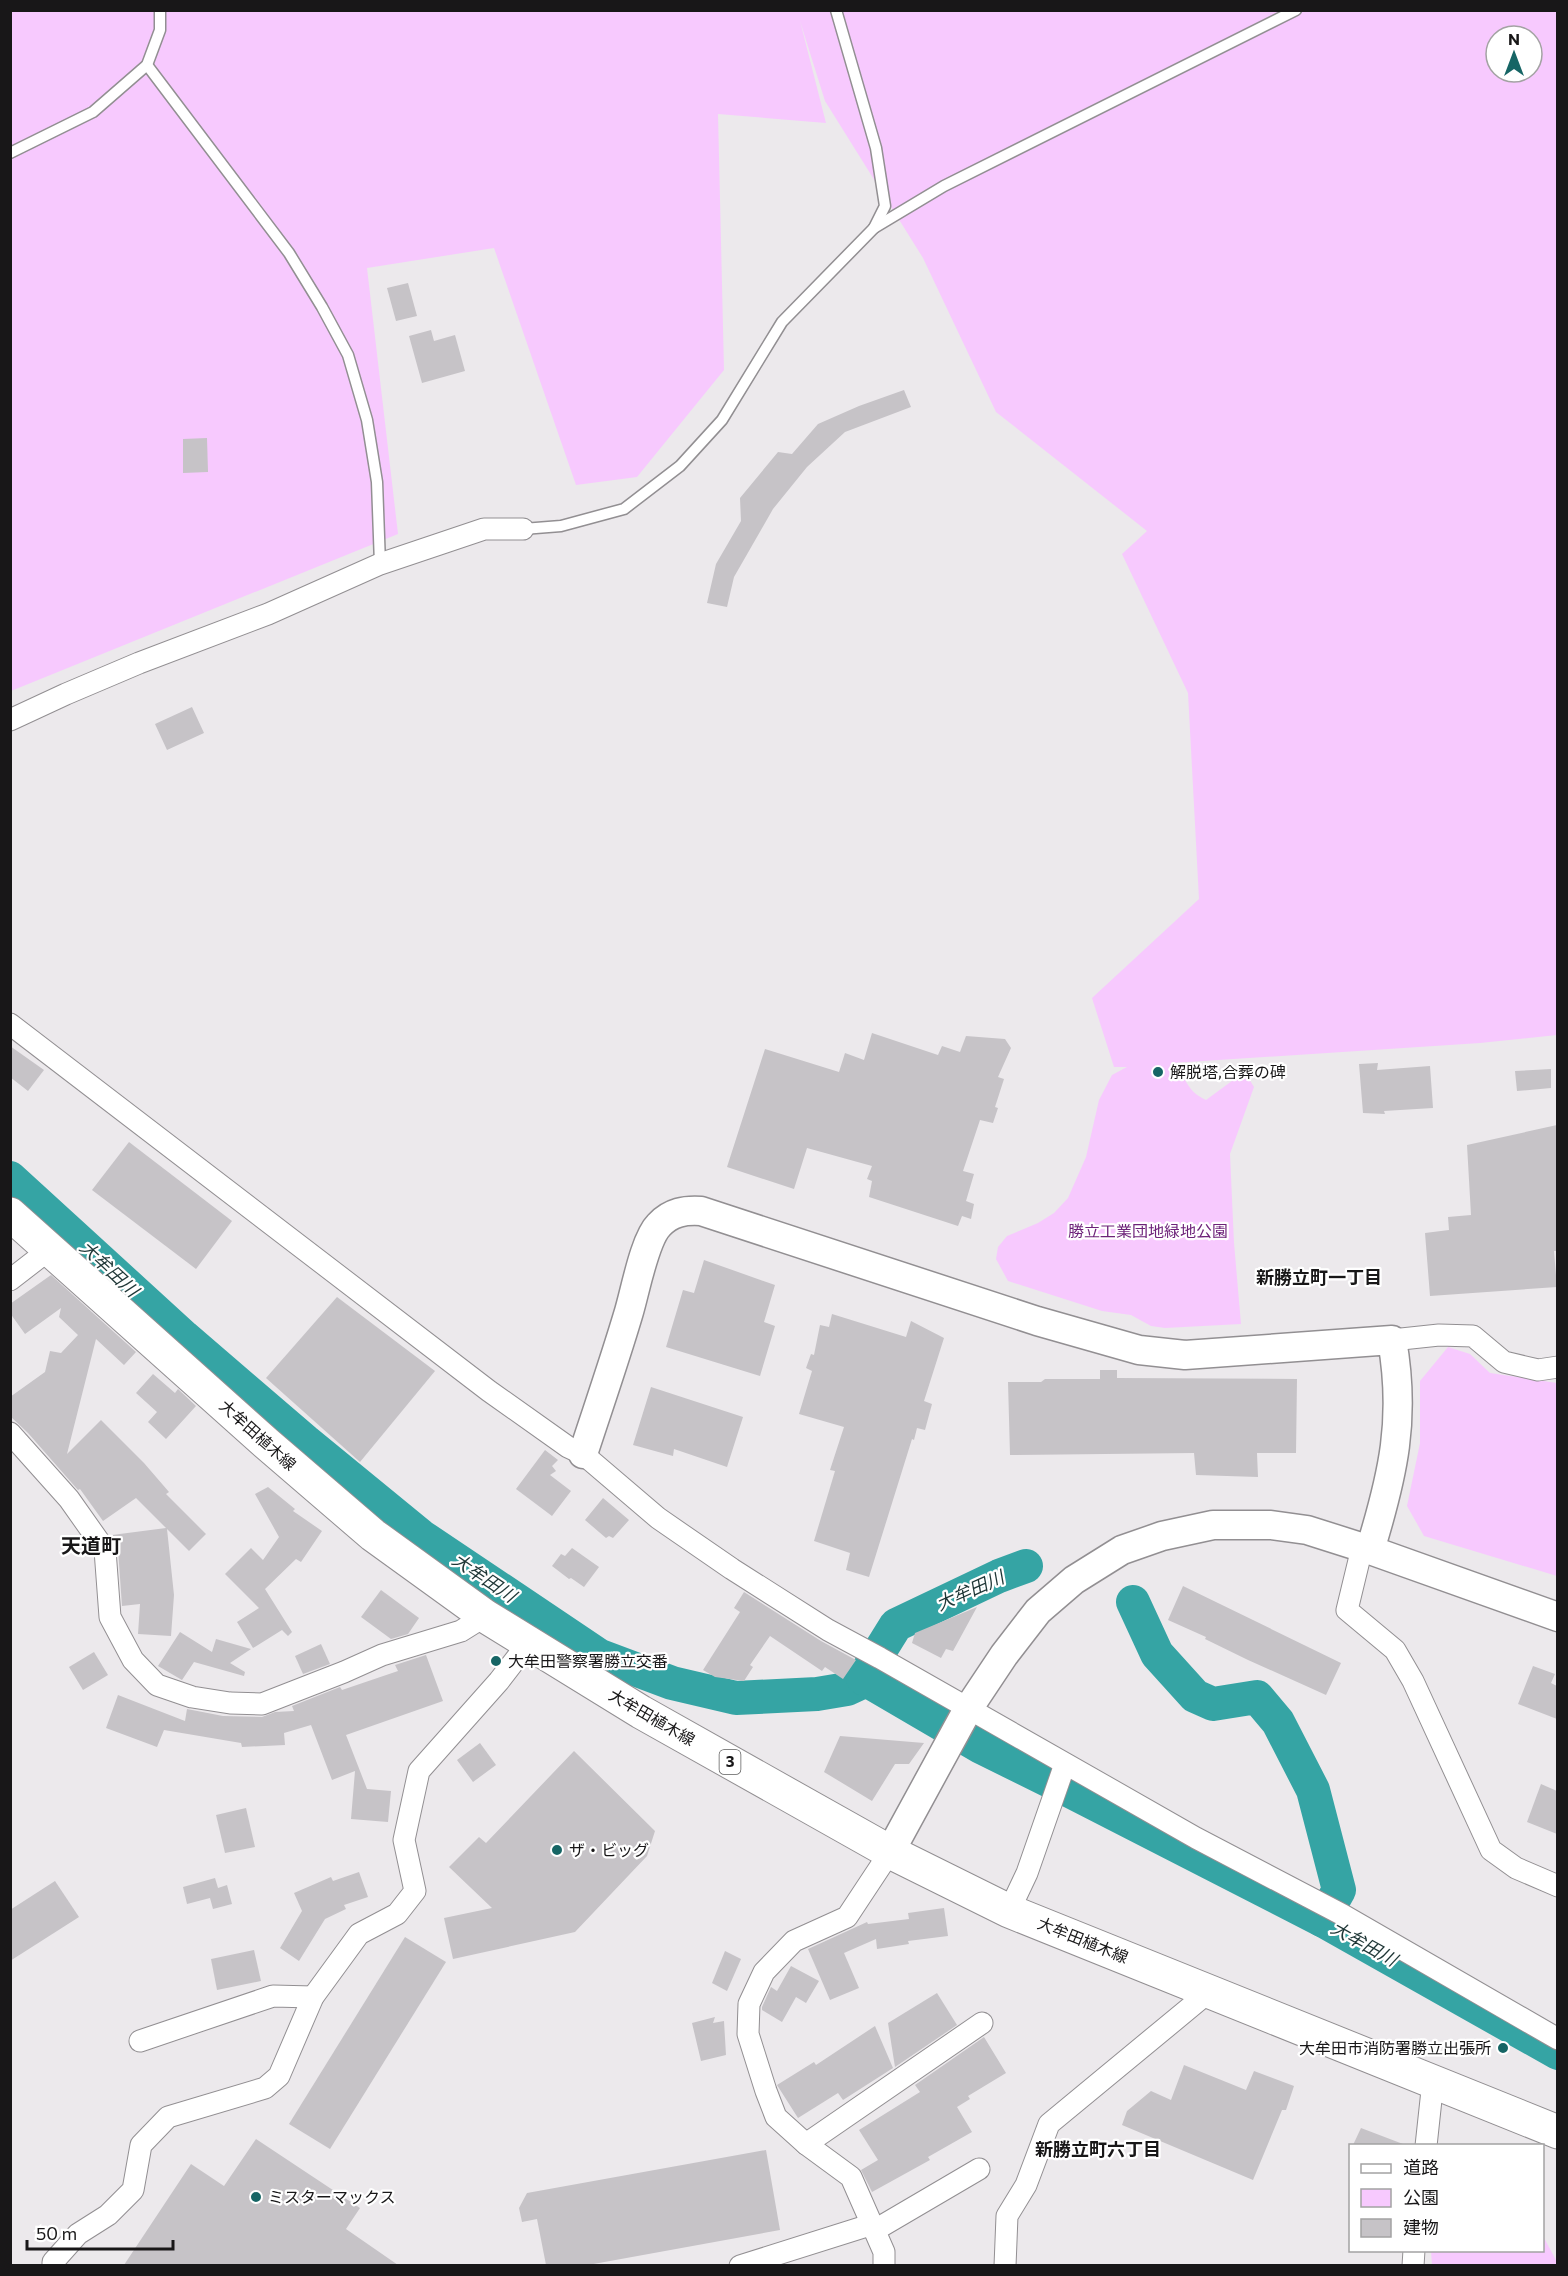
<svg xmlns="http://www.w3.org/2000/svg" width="1568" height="2276" font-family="Commissioner,'Noto Sans JP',sans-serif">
	<rect width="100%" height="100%" fill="#ece9ec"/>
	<g fill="#f7c9fe" fill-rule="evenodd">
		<path d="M11,11H1557V1035L1480,1043L1172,1063C1187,1075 1184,1090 1206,1100L1236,1078L1249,1079L1254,1087L1230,1154L1234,1243L1241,1324L1165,1328L1151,1326L1131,1315L1102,1311L1008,1281L996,1259L998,1247L1007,1236L1038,1223L1054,1213L1068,1198L1086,1157L1099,1100L1112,1075L1127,1067H1114L1092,998L1199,899L1188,693L1122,554L1147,531L996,412L923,258L825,101L800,21L826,123L718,114L724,370L637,477L576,485L494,248L367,268L398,534L11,691ZM1496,36H1532V72H1496Z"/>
		<path d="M1448,1347L1470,1354L1490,1373L1557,1383V1576L1424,1536L1407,1506L1420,1443V1381Z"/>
		<path d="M1543,2236L1557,2262V2265H1432L1431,2251L1542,2250Z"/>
	</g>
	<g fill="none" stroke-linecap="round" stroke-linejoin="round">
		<g stroke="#35a4a4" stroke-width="34">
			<path d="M10,1178L184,1337L305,1441L421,1536L600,1656L672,1683L736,1698L817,1694L847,1689L860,1683L896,1625L999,1576L1026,1566"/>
			<path d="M1133,1602L1157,1654L1195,1696L1213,1704L1257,1697L1278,1722L1313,1790L1339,1890L1322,1920L1558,2053"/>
			<path d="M863,1678L981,1747L1072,1792L1322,1920"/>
		</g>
	</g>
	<g fill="#c6c3c7">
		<path d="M408,283L417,316L396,321L387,288Z"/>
		<path d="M431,330L434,341L455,335L465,371L422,383L409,336Z"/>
		<path d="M904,390L911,407L845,432L807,467L773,509L734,577L727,607L707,603L716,564L741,521L740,498L778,452L792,454L818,424L859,406Z"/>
		<path d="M207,438L208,472L183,473V439Z"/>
		<path d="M192,707L204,733L167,750L155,724Z"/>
		<path d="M872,1033L938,1055L942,1046L960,1052L966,1036L1005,1039L1011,1048L998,1077L1004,1079L995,1107L998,1108L993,1123L980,1120L963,1171L974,1174L966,1201L974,1204L971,1219L962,1216L958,1226L869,1197L872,1181L867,1179L872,1166L807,1148L794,1189L727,1167L765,1049L839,1072L845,1053L864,1060Z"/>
		<path d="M10,1046L44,1070L28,1091L10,1077Z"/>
		<path d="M1378,1063L1377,1070L1430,1066L1433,1108L1384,1111L1385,1114L1363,1113L1359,1064Z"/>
		<path d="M1551,1069V1088L1517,1091L1515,1071Z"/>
		<path d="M1557,1125V1251H1554L1557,1287L1430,1296L1425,1233L1449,1230L1448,1217L1471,1215L1467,1145Z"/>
		<path d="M129,1142L232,1221L196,1269L92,1190Z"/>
		<path d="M704,1260L775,1285L764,1322L775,1326L760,1376L666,1347L683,1290L694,1293Z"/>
		<path d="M51,1275L136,1352L124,1365L96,1339L67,1454L101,1420L144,1463L169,1492L166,1494L206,1534L189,1551L167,1529L174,1595L171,1636L138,1634L140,1604L122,1606L118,1549L112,1535L166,1528L136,1498L103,1521L80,1489L78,1490L28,1433L10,1416V1397L45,1372L50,1351L61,1353L78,1335L59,1317L61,1308L25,1334L10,1313V1304Z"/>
		<path d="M337,1297L435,1371L360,1462L266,1378Z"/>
		<path d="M832,1314L906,1337L911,1321L944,1338L924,1401L932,1404L925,1430L917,1428L914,1440L912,1439L869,1577L846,1570L850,1553L814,1541L835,1471L830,1470L844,1427L799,1414L812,1371L806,1368L811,1354L814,1355L820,1325L829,1327Z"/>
		<path d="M1100,1370H1117V1378L1297,1379L1296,1453H1257L1258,1477L1196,1475L1194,1453L1010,1455L1008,1382H1041L1045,1379H1100Z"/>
		<path d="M153,1374L175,1393L178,1389L196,1406L166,1439L148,1422L157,1412L136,1393Z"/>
		<path d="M651,1387L743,1417L727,1467L674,1449L673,1456L633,1445Z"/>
		<path d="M545,1450L558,1460L552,1466L556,1471L550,1475L571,1491L552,1516L516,1489Z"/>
		<path d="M268,1487L295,1509L293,1511L322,1531L301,1562L296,1559L265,1589L292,1632L288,1636L282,1630L253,1648L237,1622L259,1608L225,1574L251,1548L263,1560L279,1537L255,1494Z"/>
		<path d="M603,1498L629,1520L613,1538L609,1536L606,1538L585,1520Z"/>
		<path d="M572,1548L599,1567L584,1587L571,1578L569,1579L552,1566L561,1554L565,1556Z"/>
		<path d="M1183,1586L1341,1663L1326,1695L1248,1660L1205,1639L1206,1637L1168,1620Z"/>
		<path d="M381,1590L419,1618L408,1634L391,1639L361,1617Z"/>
		<path d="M744,1592L821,1641L856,1660L843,1679L825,1667L822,1671L770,1636L750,1665L753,1667L744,1681L715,1677L703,1670L740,1612L734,1608Z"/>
		<path d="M977,1607L953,1651L946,1649L941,1658L912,1643L915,1633Z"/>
		<path d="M180,1632L212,1652L216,1639L251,1649L230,1663L245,1672L244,1676L194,1662L182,1680L158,1666Z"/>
		<path d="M321,1644L330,1664L303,1674L295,1656Z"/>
		<path d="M94,1652L108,1675L83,1690L69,1667Z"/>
		<path d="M426,1655L443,1701L346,1735L367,1789L391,1791L388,1822L351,1819L355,1771L332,1780L311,1725L284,1733L285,1745L242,1747L241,1743L164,1730L157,1747L106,1728L118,1695L185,1721L187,1709L223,1716L262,1717L275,1712L294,1711L292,1706L340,1687L342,1690L398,1671L395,1665Z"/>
		<path d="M1533,1666L1555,1674L1551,1683L1557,1686V1719L1518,1704Z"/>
		<path d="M840,1736L924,1743L909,1764H895L872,1801L824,1772Z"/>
		<path d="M480,1743L496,1765L473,1782L457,1760Z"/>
		<path d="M574,1751L655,1831L647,1856L575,1932L453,1959L444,1918L492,1908L449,1867L479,1837L486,1843Z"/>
		<path d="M1541,1784L1557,1791V1834L1527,1822Z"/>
		<path d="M246,1808L255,1847L225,1853L216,1815Z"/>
		<path d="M359,1872L368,1897L344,1905L346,1909L325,1919L299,1961L280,1948L302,1911L294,1893L331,1877L333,1881Z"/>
		<path d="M215,1878L218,1888L227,1885L232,1904L213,1909L210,1898L187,1904L183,1887Z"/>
		<path d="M55,1881L79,1917L10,1961V1910Z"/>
		<path d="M944,1908L948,1936L908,1941L909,1944L877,1949L876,1939L844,1953L859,1988L830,2000L808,1949L867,1922L868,1924L909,1919L908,1913Z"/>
		<path d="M405,1937L446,1962L330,2149L289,2124Z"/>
		<path d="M254,1950L261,1981L217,1990L211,1959Z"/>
		<path d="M725,1951L741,1959L727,1991L712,1983Z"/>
		<path d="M791,1966L819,1981L806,2003L796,1997L782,2022L762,2010V2007L771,1987L777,1991Z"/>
		<path d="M937,1993L957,2025L895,2067L888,2023Z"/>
		<path d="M715,2017L713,2023L724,2021L726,2055L701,2061L692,2023Z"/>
		<path d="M875,2026L893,2068L843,2100L838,2093L798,2118L777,2085L814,2062L816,2065Z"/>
		<path d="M984,2037L1006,2073L968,2096L970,2099L957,2107L972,2132L928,2157L930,2160L872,2192L861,2170L878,2160L859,2130L920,2092L915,2085Z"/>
		<path d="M1184,2065L1246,2090L1254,2071L1294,2086L1286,2110H1282L1253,2180L1122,2125L1127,2111L1151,2091L1171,2100Z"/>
		<path d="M1361,2128L1403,2144V2145H1353Z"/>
		<path d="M256,2139L360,2208L346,2229L398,2265H124L191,2164L224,2186Z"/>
		<path d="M766,2150L780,2230L588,2265H546L537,2219L522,2222L519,2208L527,2193Z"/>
	</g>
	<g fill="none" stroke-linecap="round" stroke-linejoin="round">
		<defs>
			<g id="lane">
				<path d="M836,10L876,148L885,206L874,228"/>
				<path d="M147,65L289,253L322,307L348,355L367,420L377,482L380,564"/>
				<path d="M10,153L93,112L147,65L160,30V10"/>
				<path d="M523,529L561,526L624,509L680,466L722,420L782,322L874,228L944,186L1296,10"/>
			</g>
			<g id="street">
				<path d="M10,720L66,694L139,663L268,614L380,564L484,529H523"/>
				<path d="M10,1024L489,1391L568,1447L583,1454L658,1518L732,1569L828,1630L880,1658L1196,1838L1343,1915L1558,2039"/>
				<path d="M10,1280L50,1249"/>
				<path d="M1392,1340L1439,1335L1473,1336L1504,1362L1538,1370L1558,1367"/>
				<path d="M10,1433L69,1499L105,1550L110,1617L133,1660L157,1685L192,1697L230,1703L262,1704L344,1672L382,1655L461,1631L485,1616"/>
				<path d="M1362,1548L1347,1610L1395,1650L1413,1681L1491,1850L1516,1868L1558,1886"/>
				<path d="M1009,1911L1027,1873L1065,1764"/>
				<path d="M140,2041L273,1996L313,1997"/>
				<path d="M806,2144L982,2023"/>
				<path d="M1426,2146L1433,2081"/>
				<path d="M875,2230L979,2169"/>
				<path d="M53,2266V2262L78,2234L108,2215L133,2190L141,2145L168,2117L265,2088L279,2076L313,1997L359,1934L397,1914L415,1891L404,1840L419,1771L499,1681L529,1642"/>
				<path d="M740,2266L873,2224"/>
				<path d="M884,2266V2252L851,2177L806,2144L776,2117L766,2091L748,2034L749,2004L764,1972L794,1941L847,1917L890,1852"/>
				<path d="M1005,2266L1007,2216L1026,2185L1049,2124L1210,1991"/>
				<path d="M1413,2266L1414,2250"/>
			</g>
			<g id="secondary">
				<path d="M583,1454C598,1408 614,1362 628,1315C635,1293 644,1240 659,1225C671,1212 685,1210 701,1211L1037,1321L1139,1350L1185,1355L1392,1340C1406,1419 1393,1475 1370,1550"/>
				<path d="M890,1852L968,1709L1004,1655L1038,1611L1074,1580L1122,1550L1162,1536L1213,1525H1271L1307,1530L1370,1550L1558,1617"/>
			</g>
			<path id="primary" d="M10,1214L266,1443L373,1535L485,1616L641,1712L890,1852L1009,1911L1558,2132"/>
		</defs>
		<use href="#lane" stroke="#928f92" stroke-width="13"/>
		<use href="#street" stroke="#928f92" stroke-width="23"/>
		<use href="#secondary" stroke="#928f92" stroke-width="31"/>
		<use href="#primary" stroke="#928f92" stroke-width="35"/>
		<use href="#lane" stroke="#fff" stroke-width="10"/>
		<use href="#street" stroke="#fff" stroke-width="21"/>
		<use href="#secondary" stroke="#fff" stroke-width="28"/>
		<use href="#primary" stroke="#fff" stroke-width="33"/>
	</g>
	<g fill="#166565" stroke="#fff" stroke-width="2">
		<circle cx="1158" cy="1072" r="6"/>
		<circle cx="496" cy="1661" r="6"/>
		<circle cx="557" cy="1850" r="6"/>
		<circle cx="1503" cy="2048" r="6"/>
		<circle cx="256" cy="2197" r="6"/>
	</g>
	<g text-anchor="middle" stroke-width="4.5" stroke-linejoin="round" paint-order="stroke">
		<rect fill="#fff" stroke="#5d5d5d" stroke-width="1.5" x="719.5" y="1750" width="21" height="24" rx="4.5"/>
		<g font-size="15" font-weight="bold" fill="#181718">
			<text x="730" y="1767">3</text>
		</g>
		<g font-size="16" fill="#181718" stroke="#fff" text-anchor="start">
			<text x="1170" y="1078">解脱塔,合葬の碑</text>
			<text x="508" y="1667">大牟田警察署勝立交番</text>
			<text x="569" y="1856">ザ・ビッグ</text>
			<text x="1491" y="2054" text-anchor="end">大牟田市消防署勝立出張所</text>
			<text x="268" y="2203">ミスターマックス</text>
		</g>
		<g font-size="16" fill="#6d2279" stroke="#fff">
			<text x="1148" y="1237">勝立工業団地緑地公園</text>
		</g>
		<g font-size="16" fill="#181718" stroke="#fff">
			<text transform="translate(258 1435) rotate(42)" y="6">大牟田植木線</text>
			<text transform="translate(652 1717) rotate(30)" y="6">大牟田植木線</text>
			<text transform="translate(1083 1940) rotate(22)" y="6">大牟田植木線</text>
		</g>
		<g font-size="18" font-style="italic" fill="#1e3636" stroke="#fff">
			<text transform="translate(109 1269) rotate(43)" y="6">大牟田川</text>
			<text transform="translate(484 1578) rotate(34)" y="6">大牟田川</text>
			<text transform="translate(970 1591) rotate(-24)" y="6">大牟田川</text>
			<text transform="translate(1364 1944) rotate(29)" y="6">大牟田川</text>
		</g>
		<g font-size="18" font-weight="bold" fill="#181718" stroke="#fff">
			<text x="1319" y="1284">新勝立町一丁目</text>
			<text x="1098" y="2156">新勝立町六丁目</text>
		</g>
		<g font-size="20" font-weight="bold" fill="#181718" stroke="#fff">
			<text x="91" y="1553">天道町</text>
		</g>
	</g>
	<rect width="1568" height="2276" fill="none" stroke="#181718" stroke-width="24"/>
	<rect x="1349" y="2144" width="195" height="108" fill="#ffffff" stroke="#a3a2a3" stroke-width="1.5"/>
	<rect x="1361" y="2164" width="30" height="9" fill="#ffffff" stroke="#a3a2a3" stroke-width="1.5"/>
	<text x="1403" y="2174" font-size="18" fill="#181718">道路</text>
	<rect x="1361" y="2189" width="30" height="18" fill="#f7c9fe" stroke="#a3a2a3" stroke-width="1.5"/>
	<text x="1403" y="2204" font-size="18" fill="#181718">公園</text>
	<rect x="1361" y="2219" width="30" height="18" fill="#c6c3c7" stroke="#a3a2a3" stroke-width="1.5"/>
	<text x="1403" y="2234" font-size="18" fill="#181718">建物</text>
	<g transform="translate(1514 54)"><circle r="28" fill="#ffffff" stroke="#a3a2a3" stroke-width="1.5"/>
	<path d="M0-4.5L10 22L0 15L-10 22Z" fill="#166565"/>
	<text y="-9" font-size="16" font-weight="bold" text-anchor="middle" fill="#181718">N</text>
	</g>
	<path d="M27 2240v9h146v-9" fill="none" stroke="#181718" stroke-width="3"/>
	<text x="36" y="2240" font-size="18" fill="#181718" stroke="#ffffff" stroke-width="4.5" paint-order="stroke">50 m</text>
</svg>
